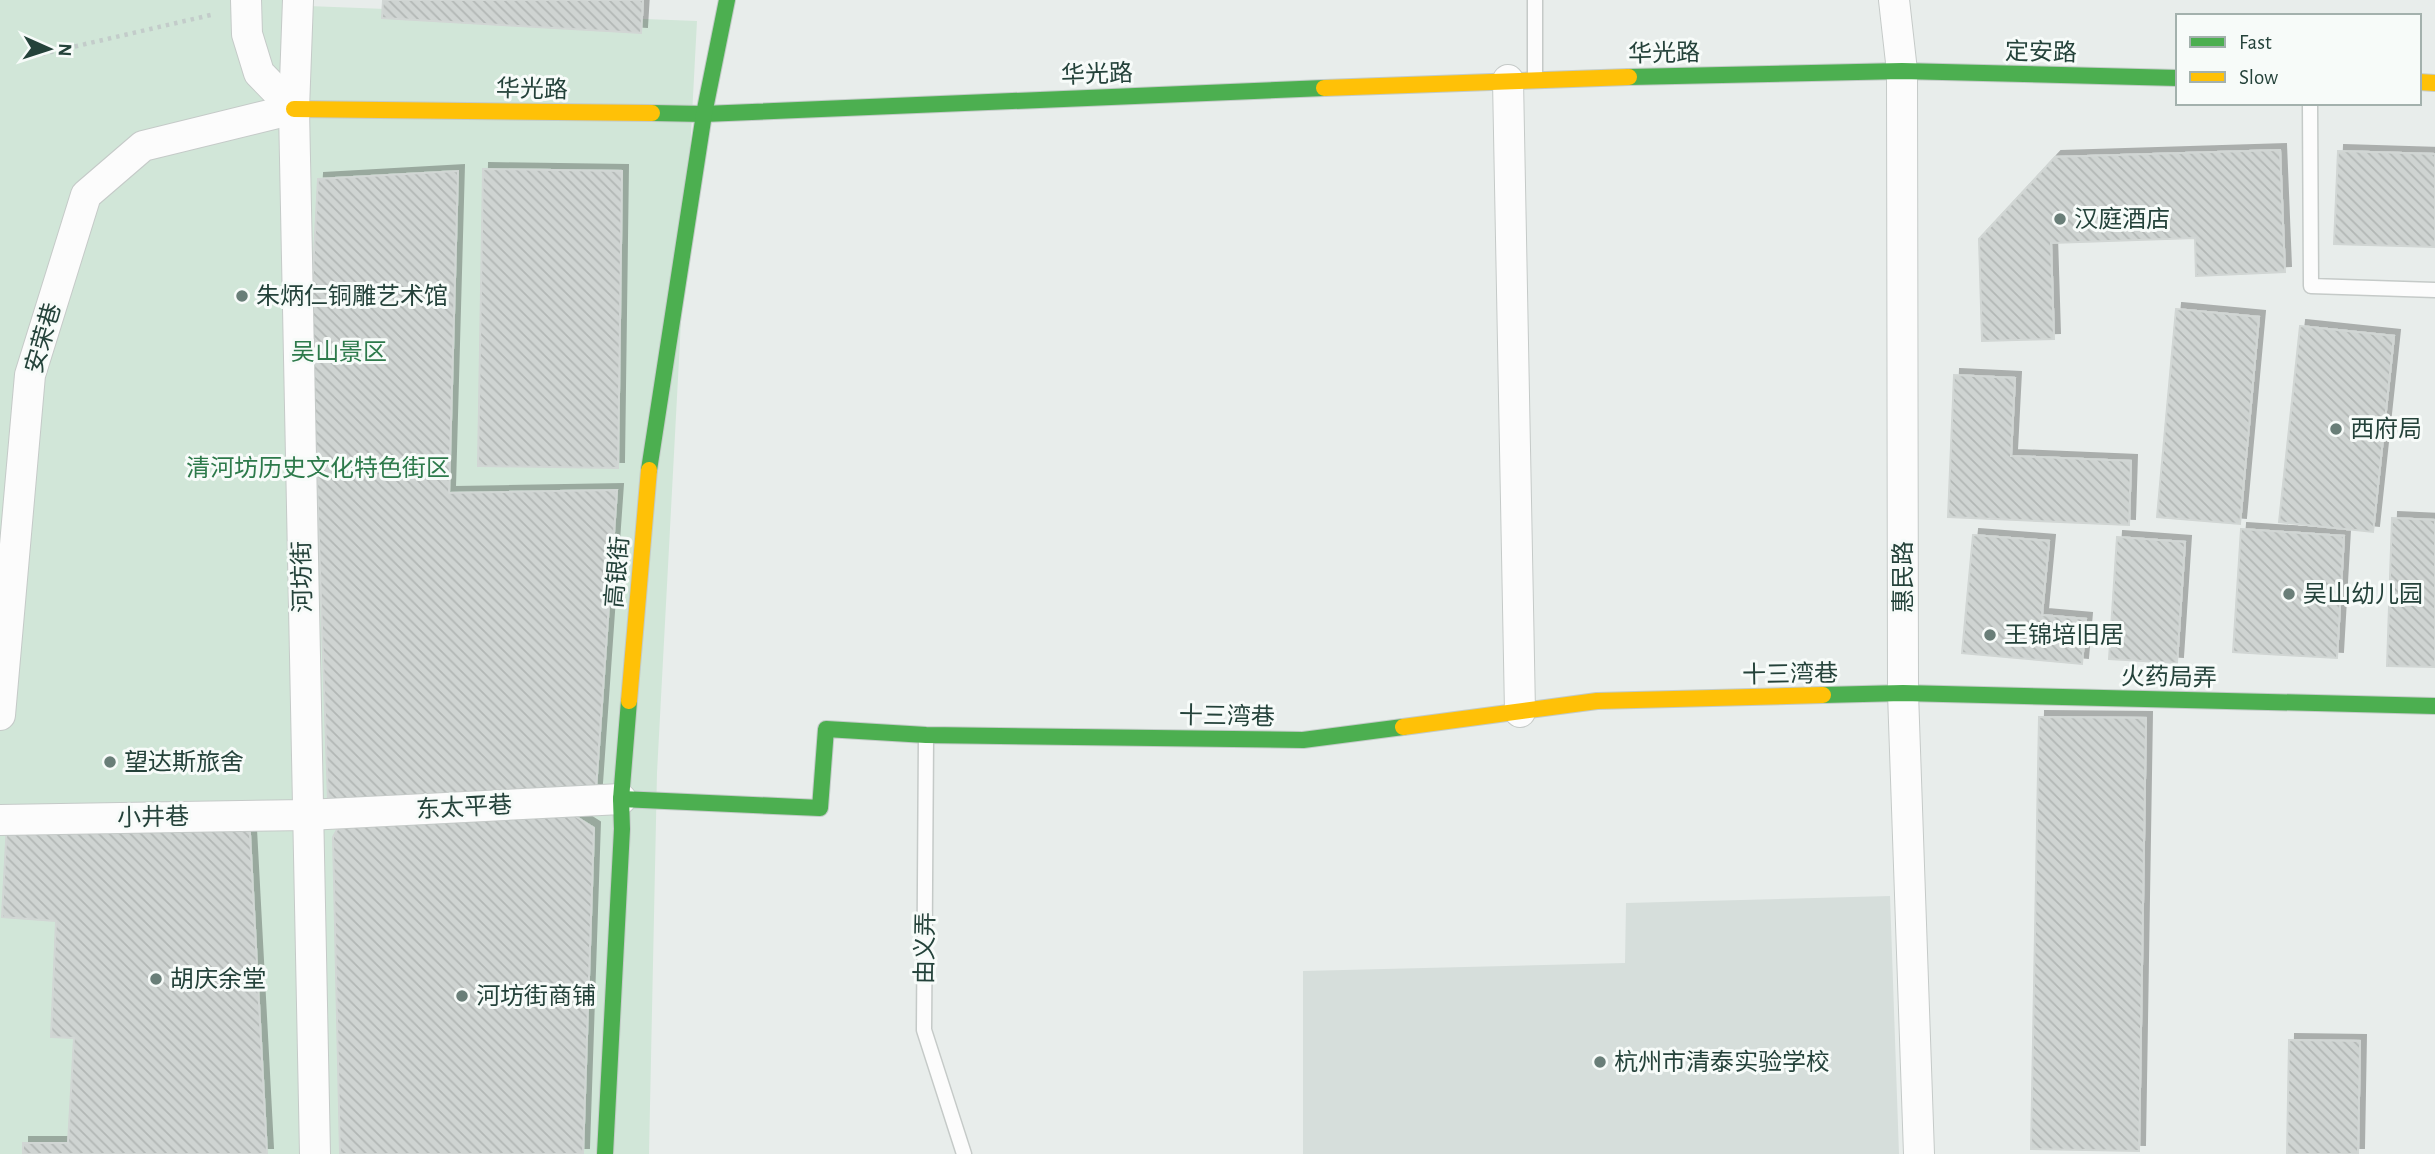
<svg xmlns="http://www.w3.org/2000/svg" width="2435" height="1154" font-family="'Alegreya Sans','Noto Sans SC',sans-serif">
	<defs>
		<pattern id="building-back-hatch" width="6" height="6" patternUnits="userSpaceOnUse" patternTransform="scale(1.75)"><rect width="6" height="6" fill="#cfd4d2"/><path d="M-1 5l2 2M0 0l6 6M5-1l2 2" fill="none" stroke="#b2b7b5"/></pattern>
		<filter id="shadow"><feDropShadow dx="6" dy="-6" stdDeviation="0" flood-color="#0004"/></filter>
	</defs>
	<rect width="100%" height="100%" fill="#e8edeb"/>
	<path fill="#d6dedb" d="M1890,896L1899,1154H1303V971L1625,963L1626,903Z"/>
	<path fill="#d1e6d8" d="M0,0H307L308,6L697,21L657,773L649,1154H0Z"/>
	<g fill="url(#building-back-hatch)" stroke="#d1d6d4" stroke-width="2" filter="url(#shadow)">
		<path d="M383,0H643L641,33L382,18Z"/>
		<path d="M2280,150L2285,272L2196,276L2195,238L2051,243L2054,339L1982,341L1979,239L2055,157Z"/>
		<path d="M2338,151L2435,154V247L2334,244Z"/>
		<path d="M483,169L622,171L618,468L478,466Z"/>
		<path d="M458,171L449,493L617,490L596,789L328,801L311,309L318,179Z"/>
		<path d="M2176,309L2259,317L2240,524L2157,517Z"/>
		<path d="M2300,326L2394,336L2373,532L2279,522Z"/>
		<path d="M1954,375L2015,378L2011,456L2131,461L2129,525L1948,517Z"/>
		<path d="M2392,518L2435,520V667L2387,666Z"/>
		<path d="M2241,529L2344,536L2337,658L2233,652Z"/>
		<path d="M1973,535L2049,541L2042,615L2086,619L2082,664L1962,653Z"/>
		<path d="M2117,537L2185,542L2177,663L2109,659Z"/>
		<path d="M2039,717L2146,718L2139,1151L2031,1149Z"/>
		<path d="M249,816L267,1154H23V1143H68L74,1038L51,1037L56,921L2,917L7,823Z"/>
		<path d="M575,816L594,828L583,1154H340L333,837L339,826Z"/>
		<path d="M2289,1040L2360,1041L2358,1154H2287Z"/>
	</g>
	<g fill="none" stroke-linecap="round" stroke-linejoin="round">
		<defs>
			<g id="lane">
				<path d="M1535,0V77"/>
				<path d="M2310,103L2311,286L2435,290"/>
				<path d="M926,737L924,1030L964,1154"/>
			</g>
			<g id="street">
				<path d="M246,0L247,34L259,73L294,109"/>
				<path d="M298,0L294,109L315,1154"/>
				<path d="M1894,0L1902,71L1903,693L1919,1154"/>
				<path d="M1508,80L1520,712"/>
				<path d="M0,715L30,375L86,195L143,146L294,109"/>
				<path d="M0,820L307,815L621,799"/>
			</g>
			<g id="fast">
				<path d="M1629,77L1902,71L2178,78"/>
				<path d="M652,113L704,114L1324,88"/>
				<path d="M649,470L704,114L727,0"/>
				<path d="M1823,695L1903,693L2435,706"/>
				<path d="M621,799L820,808L826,729L926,735L1303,740L1403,727"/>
				<path d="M605,1154L622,829L621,799L629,701"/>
			</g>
			<g id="slow">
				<path d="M2419,82L2435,83"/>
				<path d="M1324,88L1629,77"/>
				<path d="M294,109L652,113"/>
				<path d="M629,701L649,470"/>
				<path d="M1403,727L1597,701L1823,695"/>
			</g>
		</defs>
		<use href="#lane" stroke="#c5cac8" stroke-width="17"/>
		<use href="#street" stroke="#c5cac8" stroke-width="32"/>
		<use href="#fast" stroke="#c3cbc8" stroke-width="18"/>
		<use href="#slow" stroke="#c3cbc8" stroke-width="18"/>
		<path stroke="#c3ccca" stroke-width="4.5" stroke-dasharray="3.5 5" stroke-linecap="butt" d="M25,58L215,14"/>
		<use href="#lane" stroke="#fcfcfc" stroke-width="14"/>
		<use href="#street" stroke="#fcfcfc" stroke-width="30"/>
		<use href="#fast" stroke="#4caf50" stroke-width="16"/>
		<use href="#slow" stroke="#ffc107" stroke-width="16"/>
	</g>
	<g fill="#697e78" stroke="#f7fbf9" stroke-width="2.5">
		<circle cx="2060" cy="219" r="7"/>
		<circle cx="242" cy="296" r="7"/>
		<circle cx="2336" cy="429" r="7"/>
		<circle cx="2289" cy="594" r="7"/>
		<circle cx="1990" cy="635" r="7"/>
		<circle cx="110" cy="762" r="7"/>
		<circle cx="156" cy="979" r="7"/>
		<circle cx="462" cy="996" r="7"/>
		<circle cx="1600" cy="1062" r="7"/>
	</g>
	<g text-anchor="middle" stroke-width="6" stroke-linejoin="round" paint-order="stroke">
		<g font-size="24" fill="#24423a" stroke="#f7fbf9">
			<text transform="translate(2041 52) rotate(1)" y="8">定安路</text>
			<text transform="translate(1664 53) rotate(-1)" y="8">华光路</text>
			<text transform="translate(1097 74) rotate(-2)" y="8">华光路</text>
			<text transform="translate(532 89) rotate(1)" y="8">华光路</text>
			<text transform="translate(43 338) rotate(-74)" y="8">安荣巷</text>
			<text transform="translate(617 572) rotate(-85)" y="8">高银街</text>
			<text transform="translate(302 577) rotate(-91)" y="8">河坊街</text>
			<text transform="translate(1903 577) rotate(-90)" y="8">惠民路</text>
			<text transform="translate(1790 674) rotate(-1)" y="8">十三湾巷</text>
			<text transform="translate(2169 677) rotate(1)" y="8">火药局弄</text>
			<text transform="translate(1227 716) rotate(1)" y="8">十三湾巷</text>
			<text transform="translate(464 807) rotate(-3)" y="8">东太平巷</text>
			<text transform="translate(153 817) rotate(-1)" y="8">小井巷</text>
			<text transform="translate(925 948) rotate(-89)" y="8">由义弄</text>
		</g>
		<g font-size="24" fill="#24423a" stroke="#f7fbf9" text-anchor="start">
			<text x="2074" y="227">汉庭酒店</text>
			<text x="256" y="304">朱炳仁铜雕艺术馆</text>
			<text x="2350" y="437">西府局</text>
			<text x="2303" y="602">吴山幼儿园</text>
			<text x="2004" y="643">王锦培旧居</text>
			<text x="124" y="770">望达斯旅舍</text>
			<text x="170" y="987">胡庆余堂</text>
			<text x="476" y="1004">河坊街商铺</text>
			<text x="1614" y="1070">杭州市清泰实验学校</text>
		</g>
		<g font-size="24" fill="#2d7a4b" stroke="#f7fbf9">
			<text x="339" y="360">吴山景区</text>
			<text x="318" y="476">清河坊历史文化特色街区</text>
		</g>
	</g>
	<rect x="2176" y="14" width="245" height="91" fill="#f7fbf9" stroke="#a3b1ad" stroke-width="2"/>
	<rect x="2190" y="37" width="35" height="10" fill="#4caf50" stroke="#a3b1ad" stroke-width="2"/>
	<text x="2239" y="49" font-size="21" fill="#24423a">Fast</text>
	<rect x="2190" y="72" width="35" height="10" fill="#ffc107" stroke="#a3b1ad" stroke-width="2"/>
	<text x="2239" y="84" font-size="21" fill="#24423a">Slow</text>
	<g transform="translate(49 49) rotate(93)" stroke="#f7fbf9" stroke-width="5" paint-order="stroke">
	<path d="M0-5L12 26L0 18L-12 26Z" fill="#24423a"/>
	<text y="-10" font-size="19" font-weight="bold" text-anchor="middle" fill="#24423a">N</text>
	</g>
</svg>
